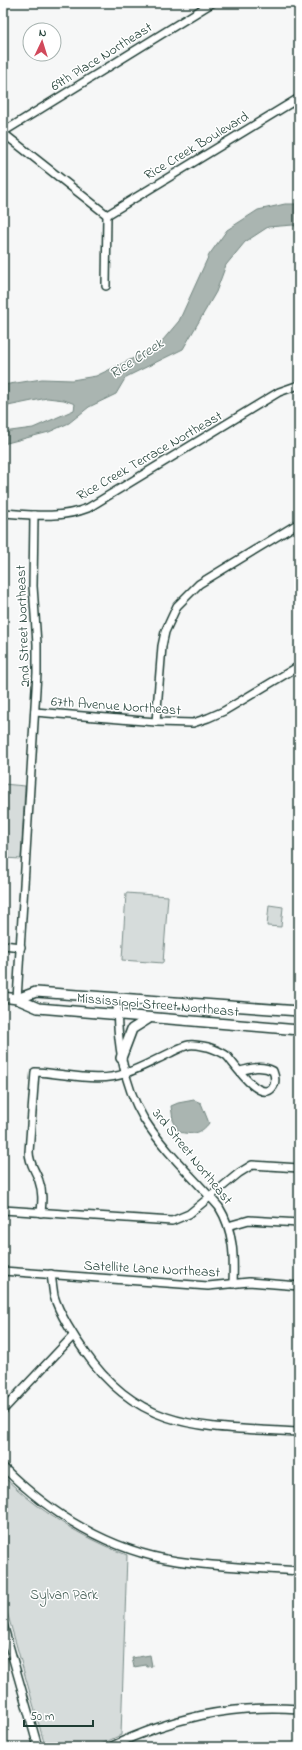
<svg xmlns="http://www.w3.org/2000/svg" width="302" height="1750" font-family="'Indie Flower',sans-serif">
	<rect width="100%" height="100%" fill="#f6f7f7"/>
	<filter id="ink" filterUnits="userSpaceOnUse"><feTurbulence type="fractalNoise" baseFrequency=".025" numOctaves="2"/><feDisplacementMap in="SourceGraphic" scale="8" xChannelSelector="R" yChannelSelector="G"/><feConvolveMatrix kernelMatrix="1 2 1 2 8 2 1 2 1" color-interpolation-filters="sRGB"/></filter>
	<g filter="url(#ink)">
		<g fill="#d6dcdb" stroke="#7a8c88">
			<path d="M3,784L25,786L21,859L3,858Z"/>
			<path d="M126,893L168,896L163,963L122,960Z"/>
			<path d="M269,905L283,907L281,927L267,926Z"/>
			<path d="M3,1476C39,1511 80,1537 127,1555L121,1735L95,1747L45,1746L3,1598Z"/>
		</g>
		<g fill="#aab5b1" stroke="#72857f">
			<path d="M285,204H299V228L293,225L268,227L245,242L226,265L216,292L183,349L126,377L116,394L89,407L69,423L49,432L3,444V432L33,428L74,410L75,404L64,400L47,398L3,407V385L42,379L72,380L96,376L157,347L179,321L209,255L227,230L258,210Z"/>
			<path d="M194,1100L201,1103L209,1123C201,1134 192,1135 179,1132L173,1120L171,1106L178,1103Z"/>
			<path d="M150,1655L152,1666L147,1667L146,1665L134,1667L132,1658Z"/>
		</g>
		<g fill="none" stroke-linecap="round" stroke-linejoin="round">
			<defs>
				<g id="minor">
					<path d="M3,132L212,3"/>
					<path d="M3,133L107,215L299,98"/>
					<path d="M106,286L107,215"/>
					<path d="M3,513C32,515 60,519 88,508L279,392L299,385"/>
					<path d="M35,712L156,722L193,723L208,718L224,711L299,666"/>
					<path d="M156,722L162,646L165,632L177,606L199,584L299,523"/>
					<path d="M3,945L21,947"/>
					<path d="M117,998C117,1040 122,1082 144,1119C164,1151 194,1178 219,1207C234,1231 234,1257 233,1284"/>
					<path d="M17,999L37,673V644L33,586L34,515"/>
					<path d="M3,1210L172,1221L189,1214L239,1173L252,1165L299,1168"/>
					<path d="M41,1213C42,1202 43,1192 39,1181C36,1171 29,1164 29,1152L35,1072C64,1073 100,1084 126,1073C141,1068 155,1060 170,1053C176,1050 183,1046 189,1045C195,1044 202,1046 208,1047C214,1049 222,1052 227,1056C235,1065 259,1102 272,1088C276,1083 275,1076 273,1071C262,1065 251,1068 240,1071"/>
					<path d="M228,1226L249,1220L299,1223"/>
					<path d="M3,1271L208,1286L249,1282L299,1286"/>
					<path d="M51,1274C52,1281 53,1289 54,1296C59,1313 74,1337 85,1352C142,1435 209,1426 299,1432"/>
					<path d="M3,1410L73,1336"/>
					<path d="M3,1467C50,1514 110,1551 177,1561C217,1567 259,1568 299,1571"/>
					<path d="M3,1624L38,1747"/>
					<path d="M110,1747C172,1718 230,1704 299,1709"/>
				</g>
				<g id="tertiary">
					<path d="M3,997L17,999L38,1008L299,1030"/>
					<path d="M17,999L36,992L299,1011"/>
					<path d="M121,1058L132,1029L148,1019"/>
				</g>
			</defs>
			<use href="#minor" stroke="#1f3d34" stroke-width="10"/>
			<use href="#tertiary" stroke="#1f3d34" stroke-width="12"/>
			<use href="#minor" stroke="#fff" stroke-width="7"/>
			<use href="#tertiary" stroke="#fff" stroke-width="9"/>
		</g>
	</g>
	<g text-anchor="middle" stroke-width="3" stroke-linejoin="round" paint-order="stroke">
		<g font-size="14" fill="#1f3d34" stroke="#fff">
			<text transform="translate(101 56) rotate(-32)" y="5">69th Place Northeast</text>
			<text transform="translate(196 145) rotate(-31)" y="5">Rice Creek Boulevard</text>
			<text transform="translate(149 455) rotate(-30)" y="5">Rice Creek Terrace Northeast</text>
			<text transform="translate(22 626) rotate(-92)" y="5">2nd Street Northeast</text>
			<text transform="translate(116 705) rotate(4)" y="5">67th Avenue Northeast</text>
			<text transform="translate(158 1004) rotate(5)" y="5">Mississippi Street Northeast</text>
			<text transform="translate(193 1156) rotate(51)" y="5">3rd Street Northeast</text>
			<text transform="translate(152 1268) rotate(3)" y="5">Satellite Lane Northeast</text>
		</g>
		<g font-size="14" fill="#445d55" stroke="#fff">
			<text x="64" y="1599">Sylvan Park</text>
		</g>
		<g font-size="15" font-style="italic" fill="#49615a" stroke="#fff">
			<text transform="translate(136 358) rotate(-33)" y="5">Rice Creek</text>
		</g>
	</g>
	<rect width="302" height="1750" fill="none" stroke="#fff" stroke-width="16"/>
	<rect x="8" y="8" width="286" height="1734" fill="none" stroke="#1f3d34" stroke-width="1.5" filter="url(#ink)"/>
	<g transform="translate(42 42) rotate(4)"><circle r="19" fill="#ffffff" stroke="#a5b1ae"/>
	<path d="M0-3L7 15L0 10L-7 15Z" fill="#d1495b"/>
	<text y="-6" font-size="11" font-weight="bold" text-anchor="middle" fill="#1f3d34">N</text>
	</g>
	<path d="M24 1720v6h69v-6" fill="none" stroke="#1f3d34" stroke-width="2"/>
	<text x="30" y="1720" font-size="12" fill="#1f3d34" stroke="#ffffff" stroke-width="3" paint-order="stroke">50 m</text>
</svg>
